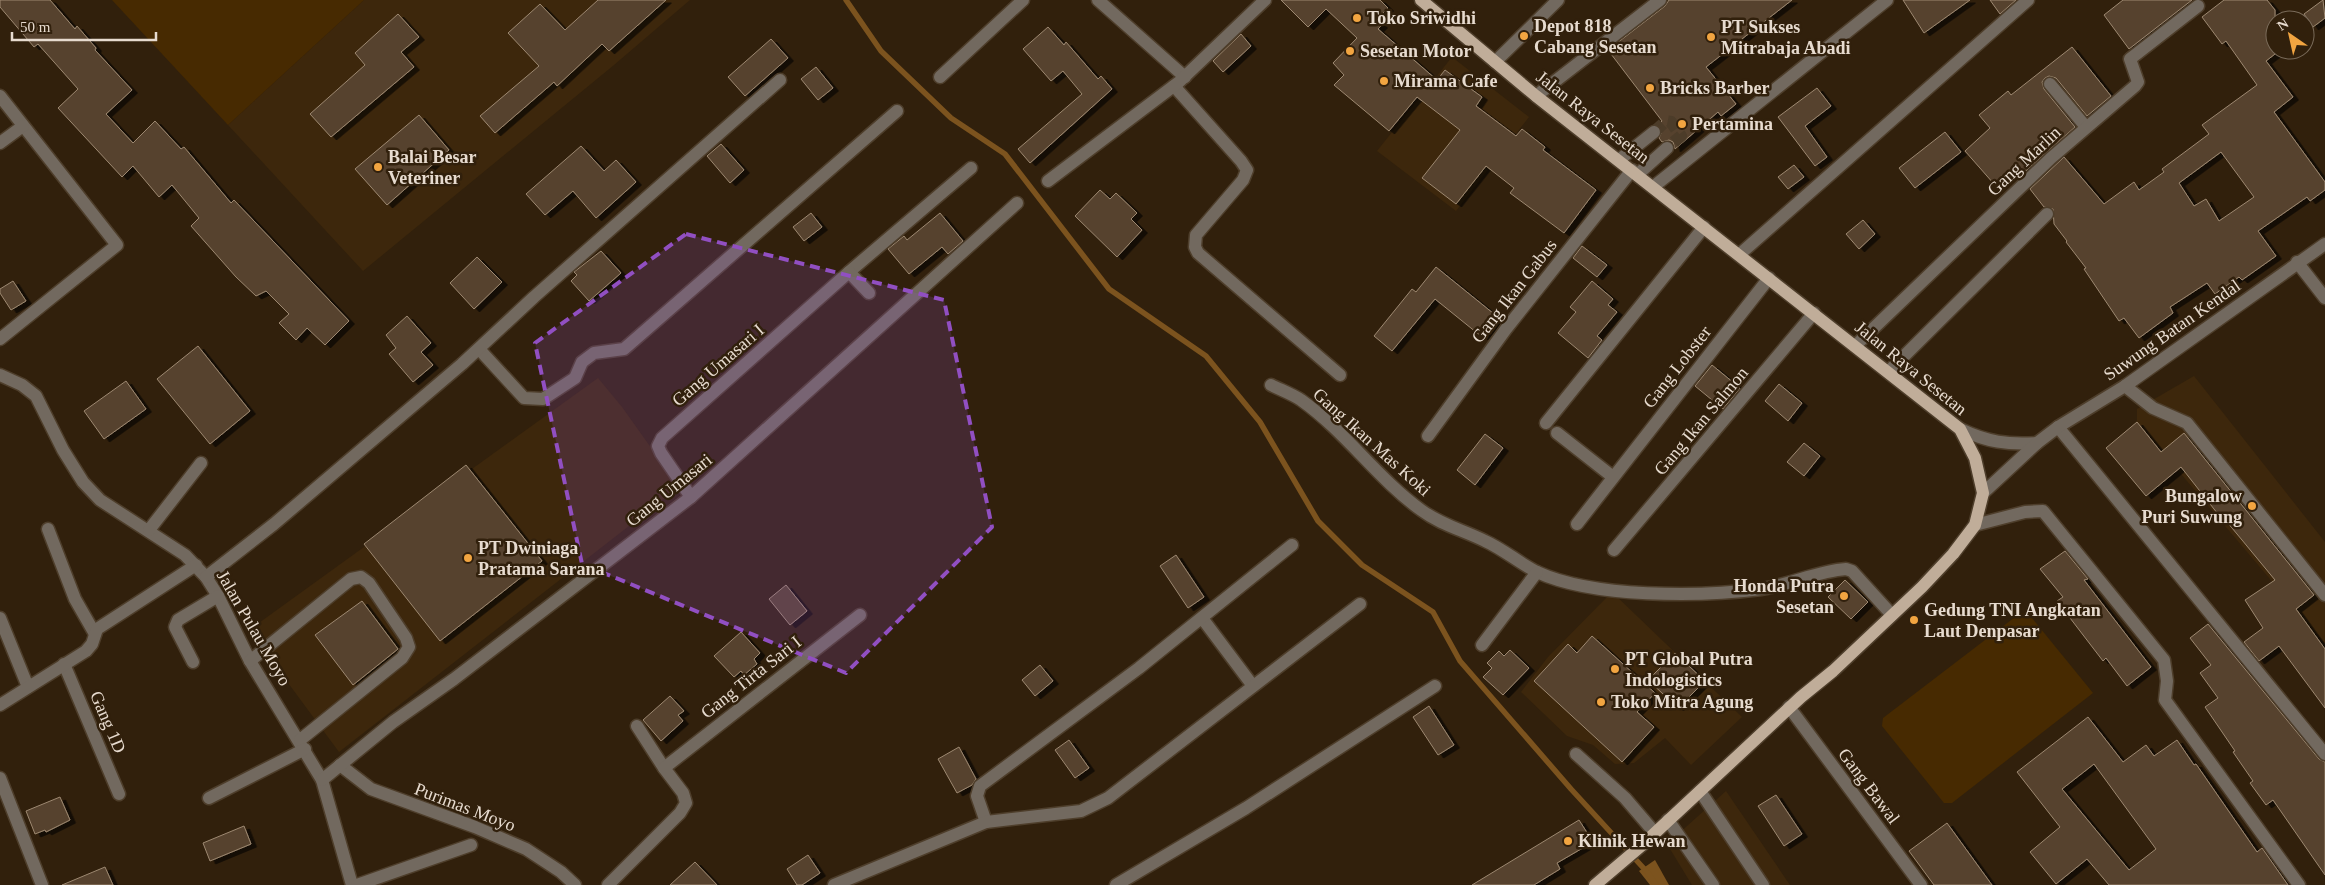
<svg xmlns="http://www.w3.org/2000/svg" width="2325" height="885" font-family="'Times New Roman',serif">
	<defs>
		<filter id="shadow"><feDropShadow dx="5.5" dy="3" stdDeviation="0" flood-color="#0009"/></filter>
	</defs>
	<rect width="100%" height="100%" fill="#31200c"/>
	<g fill="#3d270c">
		<path d="M364,0H690L614,65L363,271L228,125Z"/>
		<path d="M1452,57L1529,117L1456,211L1377,151Z"/>
		<path d="M2194,376L2325,542V644L2137,422V409Z"/>
		<path d="M598,378L622,407L679,487L339,752L249,630Z"/>
		<path d="M1612,592L1742,717L1691,765L1665,738L1634,763L1615,764L1593,745L1567,736L1521,692L1548,657Z"/>
		<path d="M1726,791L1790,885H1692L1667,844Z"/>
	</g>
	<g fill="#472a01">
		<path d="M112,0H364L228,125Z"/>
		<path d="M2028,613L2093,693L1952,803H1944L1882,726L1883,718L2019,614Z"/>
	</g>
	<path fill="#7c531e" d="M1655,860L1669,885H1650L1639,871Z"/>
	<g fill="none" stroke-linecap="round" stroke-linejoin="round">
		<path stroke="#7c531e" stroke-width="5.5" d="M846,0L881,51L951,118L1005,154L1109,289L1206,356L1260,422L1318,521L1362,565L1433,612L1460,661L1571,789L1648,873L1656,885"/>
	</g>
	<g fill="#56432e" stroke="#9d8871" fill-rule="evenodd" filter="url(#shadow)">
		<path d="M0,0H50L75,29L77,26L96,48L95,50L132,90L106,114L133,143L155,121L181,149L184,147L231,203L234,200L349,321L325,345L307,328L296,340L279,323L289,314L266,291L256,296L236,277L191,226L199,218L172,185L159,197L133,166L122,177L58,108L78,89L38,44L34,47L0,7Z"/>
		<path d="M598,0H666L609,51L602,44L557,86L554,82L495,133L480,116L539,66L508,33L540,4L565,30Z"/>
		<path d="M1281,0H1380L1388,8L1377,19L1382,25L1378,29L1437,80L1445,70L1482,97L1476,106L1516,136L1522,129L1545,147L1543,150L1596,190L1564,233L1510,193L1514,188L1486,166L1456,204L1422,178L1460,130L1417,97L1389,131L1334,85L1344,75L1333,63L1357,38L1326,9L1308,27Z"/>
		<path d="M1669,0H1792L1706,67L1736,104L1721,116L1718,112L1675,149L1673,142L1669,140L1662,142L1659,138L1662,131L1658,125L1662,121L1608,50L1665,6Z"/>
		<path d="M1903,0H1970L1924,33Z"/>
		<path d="M1990,0H2016L2000,14Z"/>
		<path d="M2123,0H2192L2129,49L2104,15Z"/>
		<path d="M2224,0H2267L2275,10V54L2266,61L2293,97L2274,112L2325,182V190L2310,201L2307,197L2258,231L2276,256L2242,280L2239,277L2215,294L2207,283L2170,307L2173,313L2139,338L2124,318L2119,321L2084,269L2086,268L2066,242L2067,241L2054,224L2053,209L2044,207L2030,189L2064,157L2104,204L2134,182L2139,190L2164,172L2162,169L2209,134L2202,125L2257,85L2226,41L2222,44L2202,17ZM2221,152L2254,197L2219,221L2206,199L2194,206L2179,183Z"/>
		<path d="M2323,0L2325,18L2313,27L2304,14Z"/>
		<path d="M398,14L419,37L401,52L414,67L331,137L310,114L365,65L355,53Z"/>
		<path d="M1048,27L1064,45L1066,42L1098,79L1101,76L1112,89L1030,163L1018,149L1082,94L1063,71L1051,81L1023,49Z"/>
		<path d="M1241,34L1251,46L1223,72L1213,61Z"/>
		<path d="M771,39L788,58L745,96L728,77Z"/>
		<path d="M2072,47L2111,96L2087,116L2056,78L2049,76L2045,78L2042,82L2044,89L2075,127L2020,176L2013,168L1994,184L1965,151L1990,128L1979,115L2008,91L2011,95Z"/>
		<path d="M816,67L833,88L818,100L801,79Z"/>
		<path d="M1817,88L1831,106L1805,126L1827,157L1815,166L1778,117Z"/>
		<path d="M419,115L449,150L387,205L355,169Z"/>
		<path d="M1945,132L1961,152L1915,188L1899,168Z"/>
		<path d="M721,144L744,170L730,183L707,156Z"/>
		<path d="M581,146L604,171L616,160L636,182L596,218L573,191L545,215L526,194Z"/>
		<path d="M1794,165L1804,177L1788,189L1778,177Z"/>
		<path d="M1100,190L1110,199L1116,193L1137,213L1131,219L1142,230L1117,257L1075,216Z"/>
		<path d="M811,213L822,227L804,241L793,227Z"/>
		<path d="M940,213L963,241L948,254L942,247L909,274L888,249L904,236L907,240Z"/>
		<path d="M1863,220L1875,234L1859,249L1846,234Z"/>
		<path d="M1582,246L1607,265L1597,277L1573,258Z"/>
		<path d="M601,251L621,273L589,301L571,281L577,275L574,272Z"/>
		<path d="M477,257L502,282L474,309L450,283Z"/>
		<path d="M1436,267L1499,318L1482,337L1435,299L1392,351L1374,336L1412,289L1416,292Z"/>
		<path d="M13,281L26,301L11,310L0,293V289Z"/>
		<path d="M1592,281L1613,299L1608,305L1617,312L1597,336L1602,340L1588,358L1558,333L1576,312L1570,307Z"/>
		<path d="M407,316L431,343L421,352L433,365L413,382L389,354L396,348L386,335Z"/>
		<path d="M198,346L250,411L210,444L157,379Z"/>
		<path d="M1712,365L1740,388L1723,409L1695,386Z"/>
		<path d="M126,381L146,409L104,439L84,411Z"/>
		<path d="M1779,384L1802,403L1788,421L1765,401Z"/>
		<path d="M2137,422L2161,452L2184,433L2314,595L2296,609L2325,649V708L2279,646L2259,661L2244,642L2263,628L2245,600L2275,580L2242,540L2227,522L2225,523L2181,467L2146,496L2106,448Z"/>
		<path d="M1485,434L1503,448L1475,485L1457,470Z"/>
		<path d="M1804,443L1820,456L1804,476L1787,462Z"/>
		<path d="M466,465L542,561L440,641L364,544Z"/>
		<path d="M2065,551L2088,579L2084,580L2151,667L2127,686L2106,658L2103,661L2057,601L2063,597L2040,569Z"/>
		<path d="M1176,555L1204,597L1188,608L1160,566Z"/>
		<path d="M1845,580L1868,602L1851,619L1828,597Z"/>
		<path d="M786,585L807,611L790,625L769,599Z"/>
		<path d="M362,601L398,649L353,685L315,635Z"/>
		<path d="M2208,624L2319,759L2325,762V875L2273,800L2266,805L2250,783L2253,781L2233,752L2235,751L2205,707L2218,698L2200,673L2211,665L2190,638Z"/>
		<path d="M741,632L760,653L754,659L757,664L744,675L741,671L734,677L714,656Z"/>
		<path d="M1592,636L1655,693L1637,712L1654,727L1622,762L1534,681L1568,644L1577,653Z"/>
		<path d="M1510,650L1529,668L1503,695L1483,677L1492,668L1487,663L1499,651L1504,656Z"/>
		<path d="M1675,653L1705,681L1678,708L1648,680Z"/>
		<path d="M1040,665L1053,681L1035,696L1022,680Z"/>
		<path d="M670,696L684,711L678,715L683,721L661,741L643,720Z"/>
		<path d="M1429,706L1454,745L1438,755L1413,717Z"/>
		<path d="M2088,717L2123,762L2146,745L2154,756L2177,740L2194,765L2196,764L2257,852L2262,848L2288,885H2109L2087,859L2056,884L2030,852L2060,827L2017,772ZM2094,764L2156,849L2129,870L2062,789Z"/>
		<path d="M1069,740L1089,768L1075,778L1055,750Z"/>
		<path d="M959,747L976,779L972,785L957,793L938,759Z"/>
		<path d="M1776,795L1802,834L1784,846L1758,806Z"/>
		<path d="M60,797L70,820L46,832L45,830L35,834L26,811Z"/>
		<path d="M1579,820L1593,842L1557,863L1560,869L1534,885H1472Z"/>
		<path d="M1947,823L1992,885H1934L1909,851Z"/>
		<path d="M244,826L251,844L210,861L203,843Z"/>
		<path d="M808,855L820,873L802,885H797L787,869Z"/>
		<path d="M695,862L717,885H670Z"/>
		<path d="M105,867L113,885H62Z"/>
	</g>
	<g fill="none" stroke-linecap="round" stroke-linejoin="round">
		<path stroke="#4c3c29" stroke-width="12" stroke-dasharray="12 6" stroke-linecap="butt" d="M1654,132L1666,121L1671,122L1681,136L1667,148"/>
		<defs>
			<g id="minor">
				<path d="M1098,0L1185,77"/>
				<path d="M1495,62L1558,0"/>
				<path d="M940,77L1023,0"/>
				<path d="M2050,84L2086,127"/>
				<path d="M1174,86L1241,161L1247,170L1243,180L1196,235L1195,247L1198,253L1340,375"/>
				<path d="M0,96L117,245L0,339"/>
				<path d="M1536,96L1660,0"/>
				<path d="M0,143L23,126"/>
				<path d="M1619,160L1654,132"/>
				<path d="M1637,175L1667,148"/>
				<path d="M1048,181L1179,82L1265,0"/>
				<path d="M1653,187L1887,0"/>
				<path d="M1740,254L2028,0"/>
				<path d="M2297,262L2325,298"/>
				<path d="M849,272L971,168"/>
				<path d="M1855,346L2051,158L2135,86L2138,82L2130,59L2198,6"/>
				<path d="M479,349L524,398L543,399L575,378L582,362L594,353L624,349L897,111"/>
				<path d="M1888,372L2047,214"/>
				<path d="M0,375L22,385L36,396L63,450L83,482L100,500L185,555L206,577L218,596L250,661L322,780L352,885"/>
				<path d="M1271,385C1281,390 1292,394 1301,400C1346,432 1377,478 1421,510C1441,525 1463,530 1485,541C1503,549 1519,563 1537,572C1593,598 1700,597 1761,589C1790,585 1817,571 1846,569L1852,571L1892,615"/>
				<path d="M2125,386L2153,408L2187,423L2325,595"/>
				<path d="M1546,423L1704,227"/>
				<path d="M2058,427L2325,754"/>
				<path d="M1960,429C1987,442 2008,445 2037,443"/>
				<path d="M1557,433L1613,477"/>
				<path d="M1428,436L1506,329L1632,170"/>
				<path d="M1983,493L2037,443L2058,427L2125,386L2325,244"/>
				<path d="M691,497L661,453L658,446L662,438L849,272L869,293"/>
				<path d="M1577,524L1769,278"/>
				<path d="M1975,525L2025,512L2043,511L2164,660L2167,681L2165,700L2299,885"/>
				<path d="M48,529L75,599L95,634"/>
				<path d="M149,530L201,463"/>
				<path d="M1614,550L1814,313"/>
				<path d="M206,577L274,524L462,364L534,297L780,80"/>
				<path d="M0,618L28,687"/>
				<path d="M1202,618L1253,686"/>
				<path d="M1482,645L1537,572"/>
				<path d="M250,661L351,579L361,577L369,583L406,638L409,647L402,658L300,740"/>
				<path d="M193,662L175,627L178,620L218,596"/>
				<path d="M64,664L119,794"/>
				<path d="M0,705L86,651L92,644L97,629L196,565"/>
				<path d="M1789,707L1921,885"/>
				<path d="M637,726L664,768"/>
				<path d="M1576,754L1625,798L1655,833"/>
				<path d="M340,765L371,789L475,827L526,849L561,872L575,885"/>
				<path d="M0,778L42,885"/>
				<path d="M322,780L393,722L454,679L691,497L1017,203"/>
				<path d="M1700,791L1763,885"/>
				<path d="M209,798L305,749"/>
				<path d="M1668,820L1713,885"/>
				<path d="M986,822L977,796L980,786L1139,668L1292,545"/>
				<path d="M357,885L471,845"/>
				<path d="M608,885L680,813L686,803L683,793L664,768L860,615"/>
				<path d="M834,885L986,822L1081,811L1108,798L1360,604"/>
				<path d="M1116,885L1246,808L1435,686"/>
			</g>
			<path id="major" d="M1421,0L1536,96L1960,429L1975,458L1983,493L1975,525L1953,554L1922,587L1833,671L1801,697L1641,846L1595,885"/>
		</defs>
		<use href="#minor" stroke="#4e3e2b" stroke-width="15"/>
		<use href="#major" stroke="#4e3e2b" stroke-width="15"/>
		<use href="#minor" stroke="#72695f" stroke-width="12"/>
		<use href="#major" stroke="#c0ad99" stroke-width="12"/>
	</g>
	<path fill="#914fc2" fill-opacity="0.2" stroke="#914fc2" stroke-width="4" stroke-dasharray="10 6" stroke-linejoin="round" d="M686,234L944,300L992,527L846,673L582,564L535,343Z"/>
	<g fill="#f2a541" stroke="#31200c" stroke-width="2">
		<circle cx="1357" cy="18" r="5"/>
		<circle cx="1524" cy="36" r="5"/>
		<circle cx="1711" cy="37" r="5"/>
		<circle cx="1350" cy="51" r="5"/>
		<circle cx="1384" cy="81" r="5"/>
		<circle cx="1650" cy="88" r="5"/>
		<circle cx="1682" cy="124" r="5"/>
		<circle cx="378" cy="167" r="5"/>
		<circle cx="2252" cy="506" r="5"/>
		<circle cx="468" cy="558" r="5"/>
		<circle cx="1844" cy="596" r="5"/>
		<circle cx="1914" cy="620" r="5"/>
		<circle cx="1615" cy="669" r="5"/>
		<circle cx="1601" cy="702" r="5"/>
		<circle cx="1568" cy="841" r="5"/>
	</g>
	<g text-anchor="middle" stroke-width="5" stroke-linejoin="round" paint-order="stroke">
		<g font-size="18" font-weight="bold" fill="#e7dbcf" stroke="#31200c" text-anchor="start">
			<text x="1367" y="24">Toko Sriwidhi</text>
			<text x="1534" y="32">Depot 818<tspan x="1534" dy="21">Cabang Sesetan</tspan></text>
			<text x="1721" y="33">PT Sukses<tspan x="1721" dy="21">Mitrabaja Abadi</tspan></text>
			<text x="1360" y="57">Sesetan Motor</text>
			<text x="1394" y="87">Mirama Cafe</text>
			<text x="1660" y="94">Bricks Barber</text>
			<text x="1692" y="130">Pertamina</text>
			<text x="388" y="163">Balai Besar<tspan x="388" dy="21">Veteriner</tspan></text>
			<text x="2242" y="502" text-anchor="end">Bungalow<tspan x="2242" dy="21">Puri Suwung</tspan></text>
			<text x="478" y="554">PT Dwiniaga<tspan x="478" dy="21">Pratama Sarana</tspan></text>
			<text x="1834" y="592" text-anchor="end">Honda Putra<tspan x="1834" dy="21">Sesetan</tspan></text>
			<text x="1924" y="616">Gedung TNI Angkatan<tspan x="1924" dy="21">Laut Denpasar</tspan></text>
			<text x="1625" y="665">PT Global Putra<tspan x="1625" dy="21">Indologistics</tspan></text>
			<text x="1611" y="708">Toko Mitra Agung</text>
			<text x="1578" y="847">Klinik Hewan</text>
		</g>
		<g font-size="18" fill="#e7dbcf" stroke="#31200c">
			<text transform="translate(1593 117) rotate(38)" y="6">Jalan Raya Sesetan</text>
			<text transform="translate(2024 161) rotate(-43)" y="6">Gang Marlin</text>
			<text transform="translate(1514 291) rotate(-52)" y="6">Gang Ikan Gabus</text>
			<text transform="translate(2172 330) rotate(-35)" y="6">Suwung Batan Kendal</text>
			<text transform="translate(718 365) rotate(-41)" y="6">Gang Umasari I</text>
			<text transform="translate(1677 367) rotate(-52)" y="6">Gang Lobster</text>
			<text transform="translate(1911 368) rotate(39)" y="6">Jalan Raya Sesetan</text>
			<text transform="translate(1701 421) rotate(-50)" y="6">Gang Ikan Salmon</text>
			<text transform="translate(1372 442) rotate(42)" y="6">Gang Ikan Mas Koki</text>
			<text transform="translate(669 490) rotate(-39)" y="6">Gang Umasari</text>
			<text transform="translate(254 628) rotate(60)" y="6">Jalan Pulau Moyo</text>
			<text transform="translate(751 677) rotate(-38)" y="6">Gang Tirta Sari I</text>
			<text transform="translate(108 722) rotate(67)" y="6">Gang 1D</text>
			<text transform="translate(1869 786) rotate(53)" y="6">Gang Bawal</text>
			<text transform="translate(465 807) rotate(21)" y="6">Purimas Moyo</text>
		</g>
	</g>
	<g transform="translate(2290 35) rotate(326)"><circle r="24" fill="#31200c" stroke="#7a6b5a"/>
	<path d="M0-4L9 19L0 12L-9 19Z" fill="#f2a541"/>
	<text y="-8" font-size="14" font-weight="bold" text-anchor="middle" fill="#e7dbcf">N</text>
	</g>
	<path d="M12 32v8h144v-8" fill="none" stroke="#e7dbcf" stroke-width="2.5"/>
	<text x="20" y="32" font-size="15" fill="#e7dbcf" stroke="#31200c" stroke-width="4" paint-order="stroke">50 m</text>
</svg>
